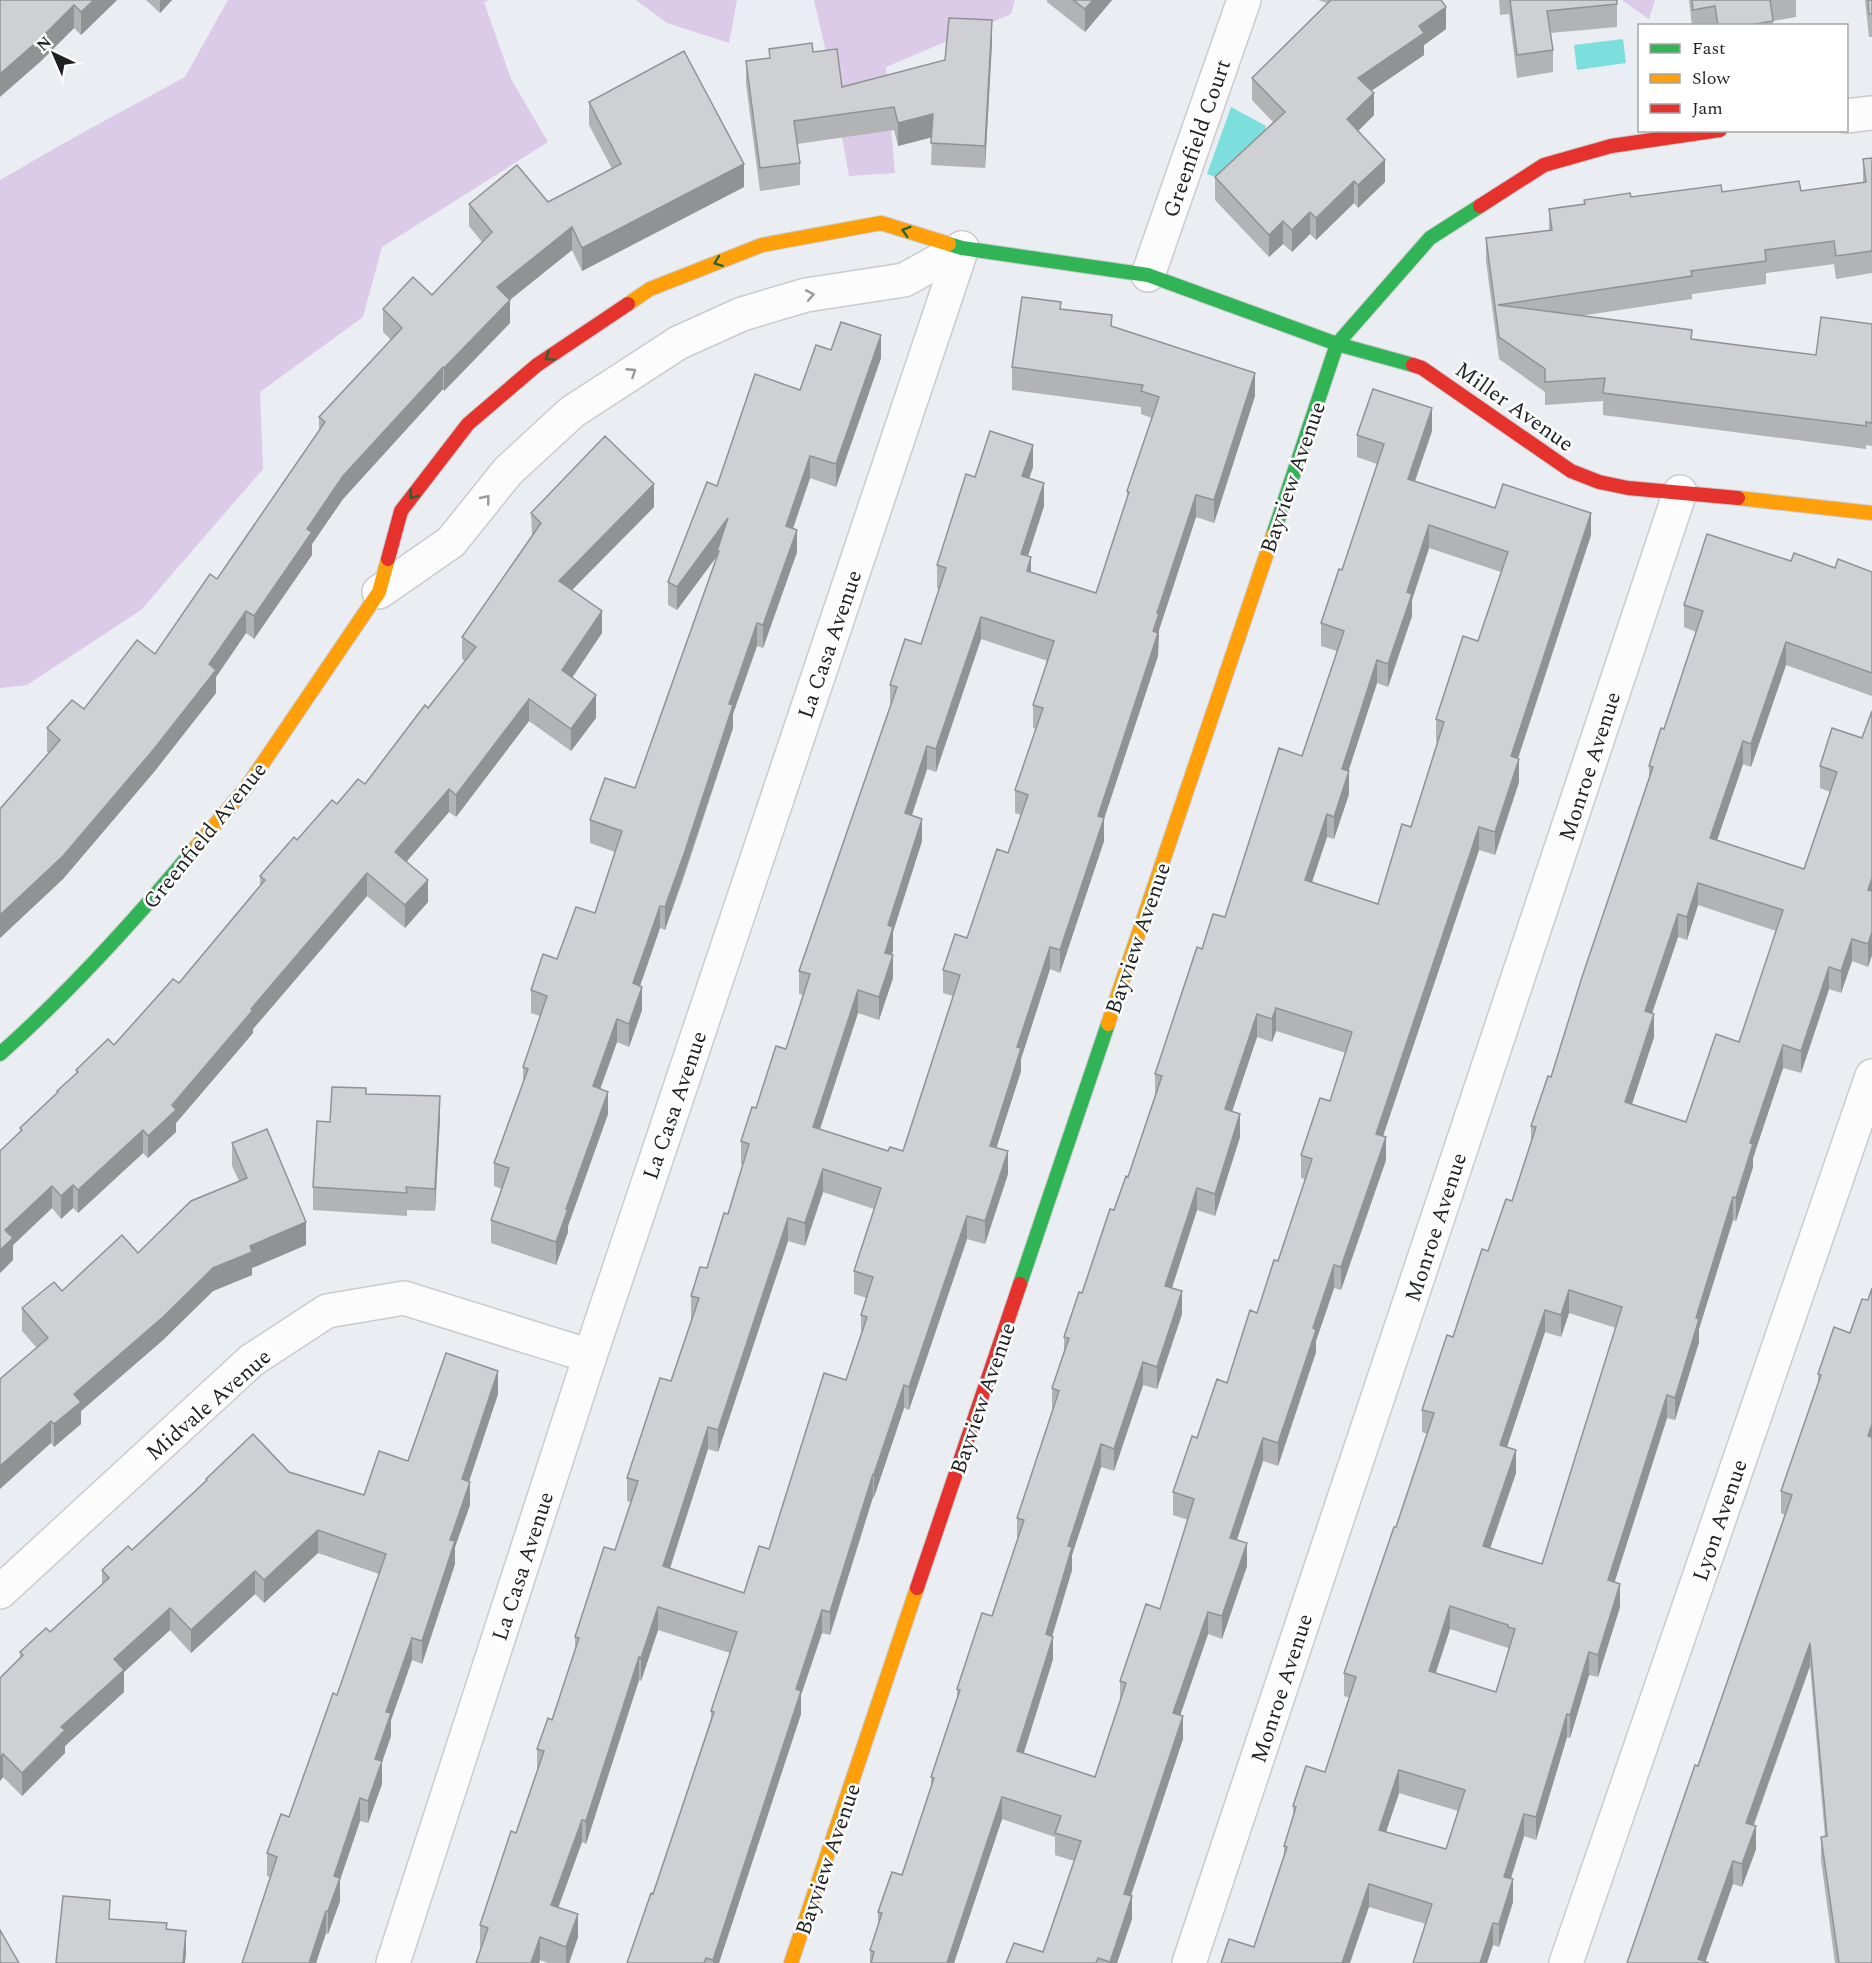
<svg xmlns="http://www.w3.org/2000/svg" width="1872" height="1963" font-family="Spectral,serif">
	<rect width="100%" height="100%" fill="#eaedf1"/>
	<g fill="#dbcae8">
		<path d="M228,0H489L484,2L511,79L548,142L382,247L363,317L260,392L263,469L141,610L27,685L0,688V180L73,138L185,77Z"/>
		<path d="M636,0H737L729,43L667,23Z"/>
		<path d="M814,0H1015L1011,14L886,67L895,173L849,176L829,65Z"/>
		<path d="M1623,0H1655L1649,19L1623,1Z"/>
	</g>
	<g fill="#7cdedd">
		<path d="M1623,39L1626,63L1577,70L1574,45Z"/>
		<path d="M1231,107L1266,126L1262,140L1228,181L1207,174Z"/>
	</g>
	<g fill="none" stroke-linecap="round" stroke-linejoin="round">
		<defs>
			<g id="street">
				<path d="M1846,116L1872,113"/>
				<path d="M1148,275L1244,0"/>
				<path d="M379,592L451,542L508,471L572,412L678,343L742,314L806,295L904,280L962,248"/>
				<path d="M0,1592L252,1360L327,1311L404,1298L590,1356"/>
				<path d="M393,1963L590,1356L962,248"/>
				<path d="M1189,1963L1680,492"/>
				<path d="M1566,1963L1872,1076"/>
			</g>
			<g id="fast">
				<path d="M949,244L962,248L1148,275L1337,344L1413,365"/>
				<path d="M1273,535L1337,344L1430,238L1480,206"/>
				<path d="M0,1054C71,991 135,920 196,847"/>
				<path d="M1020,1284L1108,1024"/>
			</g>
			<g id="slow">
				<path d="M628,304L650,289L762,245L881,223L949,244"/>
				<path d="M1738,498L1872,513"/>
				<path d="M196,847L246,788L379,592L388,559"/>
				<path d="M1108,1024L1273,535"/>
				<path d="M791,1963L917,1588"/>
			</g>
			<g id="jam">
				<path d="M1480,206L1544,165L1611,146L1720,130"/>
				<path d="M1413,365L1422,368L1571,471L1599,482L1628,488L1738,498"/>
				<path d="M388,559L401,511L468,424L537,365L628,304"/>
				<path d="M917,1588L1020,1284"/>
			</g>
		</defs>
		<use href="#street" stroke="#c9cbce" stroke-width="36"/>
		<use href="#fast" stroke="#c9cbce" stroke-width="16"/>
		<use href="#slow" stroke="#c9cbce" stroke-width="16"/>
		<use href="#jam" stroke="#c9cbce" stroke-width="16"/>
		<use href="#street" stroke="#fcfcfd" stroke-width="33"/>
		<use href="#fast" stroke="#30b455" stroke-width="14"/>
		<use href="#slow" stroke="#ff9f0a" stroke-width="14"/>
		<use href="#jam" stroke="#e5322d" stroke-width="14"/>
	</g>
	<g fill="#b1b3b5" fill-rule="evenodd">
		<path d="M0,0H117L81,35L74,28L40,62Z"/>
		<path d="M146,0H172L160,13Z"/>
		<path d="M1047,0H1112L1085,32L1047,2Z"/>
		<path d="M1318,0H1441L1446,29L1424,45V55L1371,91L1374,115L1358,131L1385,182L1358,208L1354,203L1316,240L1310,234L1292,252L1283,244L1269,257L1215,200V177L1273,122L1252,100V78L1327,3Z"/>
		<path d="M1499,0H1617V27L1550,33L1553,50V72L1517,78L1509,14L1500,15Z"/>
		<path d="M1689,0H1796V17L1773,21V26H1692Z"/>
		<path d="M1865,0H1872V37H1869Z"/>
		<path d="M992,43L985,168L931,165L932,137L898,146L894,130L797,144L800,163V185L760,191L746,84V61L769,59V49L813,52L842,87L945,60Z"/>
		<path d="M589,102L744,187L582,271L572,250L510,300V323L444,391L443,389L343,499L312,544V555L254,639L246,633L216,677V693L154,772L63,879L0,938V809L49,753L47,751V728L84,709L155,654L217,579L319,430V417L391,340L383,332V309L432,295L482,242L469,226V204L548,202L612,169L589,125Z"/>
		<path d="M1872,158V273L1836,279L1834,264L1766,273V284L1692,294V299L1580,316L1692,340L1816,355L1872,324V446L1866,445V449L1603,415V401L1545,405V392L1499,359L1486,261V238L1549,230V209L1584,204V200L1722,192L1801,191L1863,182V159Z"/>
		<path d="M1061,309L1112,327L1255,396L1214,523L1196,517L1159,630L1158,656L1104,819V841L1060,973L1050,969L1021,1059V1071L996,1148L1008,1174L985,1244L967,1239L909,1410L904,1408L874,1497H873L830,1635L822,1633L801,1695V1714L719,1963H627L653,1894L711,1718V1711L730,1653L658,1630L641,1681L639,1680L586,1844L582,1842L558,1907L578,1937L569,1963H548L540,1960L539,1963H476L481,1949L480,1948V1925L516,1833L537,1772V1749L552,1720L575,1649V1637L615,1550L631,1502L627,1501V1478L671,1381L692,1319L691,1318V1296L707,1268L728,1214L743,1165L741,1164V1141L756,1108L786,1049L804,995L799,994V971L890,706V685L921,644L939,589L937,588V565L975,477L1033,467L1029,479L1044,506L1028,556L1031,572L1096,593L1127,499V491L1152,418L1141,414V407L1012,390V367ZM981,639L1048,661L1033,705V728L1036,729L1015,790V813L1021,815L1008,853L967,938L943,970V993L953,996L903,1151H888L820,1129L858,1013L879,1020L893,978L892,955L893,950V932L922,841L912,815L927,769L936,772ZM823,1192L874,1209L854,1271V1294L867,1298L861,1315V1335L846,1380L769,1549L744,1593L670,1569L708,1449L718,1452L788,1241L805,1246Z"/>
		<path d="M831,350L881,358L836,487L810,478L793,528L797,552L763,648L757,646L733,714V728L684,877L665,930L660,928L640,986L642,1010L629,1047L617,1042L600,1089L608,1114L568,1226V1232L556,1265L491,1243V1220L502,1189L494,1186V1163L523,1084V1067L540,1016L531,1013V990L595,913L615,852L590,843V820L635,788L717,556L677,610L668,605V582L717,486L800,390Z"/>
		<path d="M1432,431L1415,481L1495,508L1591,535L1518,759L1519,782L1495,855L1479,850L1383,1136L1386,1160L1341,1290L1334,1288L1316,1341V1352L1278,1466L1263,1461L1237,1540L1247,1566L1222,1639L1208,1634L1180,1716L1183,1739L1131,1896L1132,1919L1117,1963H1006L1043,1952L1074,1861L1055,1855V1837L1002,1819L954,1963H870V1950L878,1926V1912L902,1875L931,1786V1777L957,1699V1689L992,1616L1017,1540V1518L1052,1411V1388L1064,1351V1337L1128,1177L1155,1095V1074L1202,949L1225,917L1302,756L1337,651L1321,646V623L1342,570L1377,464L1357,457V435ZM1429,548L1501,572L1478,641L1436,719V742L1438,743L1411,827L1378,904L1312,882L1327,837L1334,839L1349,794L1348,771L1377,683L1388,687L1412,616V600ZM1276,1031L1346,1053L1330,1101L1301,1155V1178L1305,1179L1278,1261L1227,1383L1197,1438L1173,1492V1515L1188,1520L1160,1609L1120,1681V1701L1095,1777L1024,1753L1053,1659L1052,1636L1072,1570V1555L1101,1467L1114,1471L1143,1385L1157,1389L1182,1314L1172,1288L1197,1210L1215,1216L1240,1137L1232,1112L1257,1037L1272,1042Z"/>
		<path d="M654,507L572,590L602,633L572,677L596,718L571,751L529,721L456,817L449,812L406,862L428,902L405,928L367,896L253,1029V1033L176,1123V1132L148,1158L143,1153L78,1213L73,1208L61,1219L52,1208L13,1245V1260L0,1273V1151L20,1132V1128L57,1093V1091L76,1074V1070L114,1045L179,983L260,886V876L297,840L337,804L365,784L428,708L465,661L462,659V637L532,536L531,513Z"/>
		<path d="M1791,561L1835,568L1872,572V696L1786,665L1751,767L1743,764L1717,840L1804,869L1830,792L1820,788V766L1862,738L1872,711V955L1868,967L1852,961L1841,993L1829,989L1801,1073L1783,1068L1753,1158V1167L1736,1221L1733,1220L1699,1329V1342L1675,1420L1667,1418L1614,1582L1620,1607L1598,1677L1589,1675L1570,1738L1567,1737L1536,1840L1524,1836L1511,1879L1513,1902L1499,1947L1493,1945L1487,1963H1413L1426,1924L1369,1907L1254,1947L1284,1856V1846L1293,1818V1806L1325,1772L1350,1698L1344,1696V1673L1396,1527L1427,1434L1422,1432V1410L1488,1251L1512,1201L1531,1142V1126L1551,1077L1649,777V766L1664,729L1696,632L1684,627V605ZM1698,905L1776,931L1739,1042L1686,1122L1632,1104L1654,1037L1652,1013L1678,937L1687,940ZM1569,1313L1616,1328L1542,1564L1490,1548L1516,1473L1507,1447L1545,1332L1561,1337ZM1450,1629L1508,1648V1650H1509L1496,1692L1435,1673ZM1399,1793L1458,1811L1446,1849L1386,1832Z"/>
		<path d="M366,1094L440,1119L435,1211L407,1210V1216L313,1210V1187L330,1122Z"/>
		<path d="M232,1143L306,1245L252,1268V1275L213,1291L163,1340L81,1411V1424L54,1447L51,1443L37,1348L22,1331V1308L62,1291L138,1253L239,1181L232,1166Z"/>
		<path d="M1834,1327L1872,1963H1835L1821,1860V1837H1825L1810,1666L1754,1825L1756,1849L1742,1887L1733,1884L1627,1963L1698,1766L1785,1515L1781,1513V1491L1818,1383V1374Z"/>
		<path d="M498,1394L469,1482L470,1505L455,1547V1564L422,1664L412,1660L391,1720V1736L382,1762V1784L368,1823L360,1821L340,1880V1901L328,1934L326,1933L316,1963H242L270,1877L267,1876V1853L289,1817L337,1695L379,1574L318,1553L264,1603L255,1594L191,1653L170,1630L124,1672V1692L65,1746V1753L22,1796L3,1777L0,1781V1678L20,1658V1652L50,1632L102,1584V1570L132,1550L206,1482V1479L289,1472L364,1495Z"/>
	</g>
	<g fill="#909294">
		<path d="M94,0H117L81,35V12Z"/>
		<path d="M160,0H172L160,13Z"/>
		<path d="M1093,0H1112L1085,32V9Z"/>
		<path d="M74,5V28L40,62L0,97V74Z"/>
		<path d="M1446,7V29L1424,45V55L1358,100V78L1419,26Z"/>
		<path d="M992,20V43L985,168V146Z"/>
		<path d="M1374,93V115L1347,142V119Z"/>
		<path d="M933,114V137L898,146V123Z"/>
		<path d="M1385,160V182L1358,208V185Z"/>
		<path d="M744,164V187L582,271V248Z"/>
		<path d="M1354,181V203L1316,240V218Z"/>
		<path d="M1310,212V234L1292,252V230Z"/>
		<path d="M1283,221V244L1269,257V235Z"/>
		<path d="M572,227V250L497,310V287Z"/>
		<path d="M510,300V323L444,391V368Z"/>
		<path d="M881,335V358L836,487V464Z"/>
		<path d="M443,367V389L343,499L312,544V555L254,639V616L307,529L343,476Z"/>
		<path d="M1255,373V396L1214,523V500Z"/>
		<path d="M1432,408V431L1408,501V479Z"/>
		<path d="M1033,445V467L1022,499V476Z"/>
		<path d="M810,456V478L786,549V526Z"/>
		<path d="M1044,483V506L1021,577V554Z"/>
		<path d="M654,484V507L559,603V581Z"/>
		<path d="M1196,495V517L1159,630L1158,656L1104,819V841L1060,973V950L1098,816L1153,631L1157,613Z"/>
		<path d="M1591,513V535L1511,779V756Z"/>
		<path d="M728,518L719,551H717V556L677,610V587Z"/>
		<path d="M1429,525V548L1412,600V616L1388,687V664L1407,592Z"/>
		<path d="M797,530V552L763,648V625Z"/>
		<path d="M1031,557V580L1027,571Z"/>
		<path d="M246,611V633L216,677V693L154,772L63,879L0,938V915L209,664Z"/>
		<path d="M602,611V633L562,693V670Z"/>
		<path d="M981,617V639L936,772V749Z"/>
		<path d="M757,623V646L733,714V728L665,930V907L729,704Z"/>
		<path d="M1786,642V665L1751,767V744Z"/>
		<path d="M1377,660V683L1342,791V769Z"/>
		<path d="M596,695V718L571,751V729Z"/>
		<path d="M529,699V721L456,817V795Z"/>
		<path d="M1743,741V764L1710,861V838Z"/>
		<path d="M927,746V769L905,836V813Z"/>
		<path d="M1519,759V782L1495,855V832Z"/>
		<path d="M1349,771V794L1334,839V817Z"/>
		<path d="M449,789V812L395,875V852Z"/>
		<path d="M1327,814V837L1305,903V880Z"/>
		<path d="M922,819V841L893,932V950L885,975V953L888,925Z"/>
		<path d="M1479,827V850L1376,1157V1134Z"/>
		<path d="M367,873V896L253,1029V1033L176,1123V1132L148,1158V1136L251,1009Z"/>
		<path d="M1872,878V900L1868,890Z"/>
		<path d="M428,880V902L405,928V905Z"/>
		<path d="M1698,883V905L1687,940V917Z"/>
		<path d="M660,906V928L633,1006V983Z"/>
		<path d="M1678,914V937L1645,1034V1011Z"/>
		<path d="M1872,932V955L1868,967V944Z"/>
		<path d="M1852,939V961L1841,993V971Z"/>
		<path d="M1050,947V969L1021,1059V1071L990,1168V1146L1017,1047Z"/>
		<path d="M893,955V978L879,1020V997Z"/>
		<path d="M1829,967V989L1801,1073V1051Z"/>
		<path d="M642,987V1010L629,1047V1024Z"/>
		<path d="M858,990V1013L813,1150V1127Z"/>
		<path d="M1276,1008V1031L1272,1042V1019Z"/>
		<path d="M1257,1014V1037L1225,1132V1109Z"/>
		<path d="M1654,1014V1037L1625,1125V1102Z"/>
		<path d="M617,1019V1042L593,1109V1086Z"/>
		<path d="M1783,1045V1068L1753,1158V1167L1736,1221V1198L1750,1143Z"/>
		<path d="M608,1092V1114L568,1226V1232L556,1265V1242L566,1209Z"/>
		<path d="M440,1096V1119L435,1211V1189Z"/>
		<path d="M1240,1114V1137L1215,1216V1194Z"/>
		<path d="M143,1130V1153L78,1213V1190Z"/>
		<path d="M1386,1137V1160L1341,1290V1267Z"/>
		<path d="M1008,1151V1174L985,1244V1221Z"/>
		<path d="M823,1169V1192L805,1246V1223Z"/>
		<path d="M73,1185V1208L61,1219V1196Z"/>
		<path d="M52,1186V1208L13,1245V1260L0,1273V1250L5,1230Z"/>
		<path d="M1197,1188V1210L1165,1309V1286Z"/>
		<path d="M1733,1197V1220L1699,1329V1342L1675,1420V1398L1696,1318Z"/>
		<path d="M967,1216V1239L909,1410V1387Z"/>
		<path d="M788,1218V1241L718,1452V1430Z"/>
		<path d="M306,1222V1245L252,1268V1275L213,1291L163,1340L81,1411V1424L54,1447V1424L74,1394L213,1268L250,1246Z"/>
		<path d="M1334,1265V1288L1316,1341V1352L1278,1466V1443L1313,1328Z"/>
		<path d="M1569,1290V1313L1561,1337V1315Z"/>
		<path d="M1182,1291V1314L1157,1389V1367Z"/>
		<path d="M1545,1310V1332L1500,1468V1445Z"/>
		<path d="M1143,1362V1385L1114,1471V1449Z"/>
		<path d="M498,1371V1394L462,1502V1479Z"/>
		<path d="M904,1385V1408L874,1497V1474Z"/>
		<path d="M1667,1395V1418L1608,1603V1580Z"/>
		<path d="M51,1421V1443L0,1489V1466Z"/>
		<path d="M1872,1424V1447L1868,1436Z"/>
		<path d="M708,1427V1449L663,1589V1566Z"/>
		<path d="M1263,1438V1461L1230,1560V1538Z"/>
		<path d="M1101,1444V1467L1072,1555V1570L1046,1657V1634L1068,1546Z"/>
		<path d="M1516,1450V1473L1483,1569V1546Z"/>
		<path d="M873,1474V1497L830,1635V1612Z"/>
		<path d="M470,1482V1505L455,1547V1564L422,1664V1641L450,1540Z"/>
		<path d="M318,1530V1553L264,1603V1580Z"/>
		<path d="M1247,1543V1566L1222,1639V1616Z"/>
		<path d="M255,1571V1594L191,1653V1630Z"/>
		<path d="M1620,1584V1607L1598,1677V1655Z"/>
		<path d="M1450,1606V1629L1429,1694V1671Z"/>
		<path d="M658,1607V1630L641,1681V1658Z"/>
		<path d="M170,1608V1630L124,1672V1692L65,1746V1753L22,1796V1773L61,1727L114,1659Z"/>
		<path d="M822,1610V1633L801,1695V1714L719,1963H713V1960L796,1689Z"/>
		<path d="M1208,1612V1634L1173,1736V1713Z"/>
		<path d="M1053,1637V1659L1017,1774V1751Z"/>
		<path d="M412,1638V1660L391,1720V1736L382,1762V1784L368,1823V1801L375,1759L386,1712Z"/>
		<path d="M1810,1643V1666L1746,1845V1823Z"/>
		<path d="M1589,1652V1675L1570,1738V1715Z"/>
		<path d="M639,1657V1680L586,1844V1821Z"/>
		<path d="M1567,1714V1737L1536,1840V1817Z"/>
		<path d="M1183,1716V1739L1124,1916V1894Z"/>
		<path d="M3,1754V1777L0,1781V1758Z"/>
		<path d="M1399,1770V1793L1379,1853V1830Z"/>
		<path d="M1002,1797V1819L954,1963H947Z"/>
		<path d="M360,1798V1821L340,1880V1901L328,1934V1911L334,1876Z"/>
		<path d="M1524,1814V1836L1504,1899V1877Z"/>
		<path d="M582,1820V1842L551,1928V1905Z"/>
		<path d="M1756,1826V1849L1742,1887V1864Z"/>
		<path d="M1733,1861V1884L1705,1963L1698,1959Z"/>
		<path d="M1513,1879V1902L1499,1947V1924Z"/>
		<path d="M1369,1884V1907L1350,1963H1342Z"/>
		<path d="M1132,1896V1919L1117,1963H1110Z"/>
		<path d="M326,1911V1933L316,1963H309Z"/>
		<path d="M578,1914V1937L569,1963H566V1947Z"/>
		<path d="M1493,1923V1945L1487,1963H1480Z"/>
		<path d="M186,1931V1954L185,1963H183Z"/>
		<path d="M540,1937V1960L539,1963H531Z"/>
	</g>
	<g fill="#ced0d3" stroke="#909294" stroke-width="1.5" fill-rule="evenodd">
		<path d="M0,0H94L81,12L74,5L40,39L0,74Z"/>
		<path d="M1073,0H1093L1085,9Z"/>
		<path d="M1331,0H1441L1446,7L1419,26L1424,33L1358,78L1374,93L1347,119L1385,160L1358,185L1354,181L1316,218L1310,212L1292,230L1283,221L1269,235L1215,177L1285,112L1252,78Z"/>
		<path d="M1510,0H1617V4L1547,11L1553,50L1517,55Z"/>
		<path d="M1692,0H1770L1773,21L1744,26H1718L1715,6L1693,10Z"/>
		<path d="M1868,0H1872V14H1869Z"/>
		<path d="M949,18L992,20L985,146L931,143L933,114L898,123L894,107L794,121L800,163L760,168L746,61L770,58L769,49L812,43L813,52L837,49L842,87L945,60Z"/>
		<path d="M684,51L744,164L582,248L572,227L497,287L510,300L444,368L443,367L343,476L307,529L312,532L254,616L246,611L209,664L216,670L154,749L63,856L0,915V809L60,740L47,728L72,700L84,709L137,640L155,654L210,574L217,579L325,422L319,417L402,328L383,309L413,277L432,295L492,232L469,204L517,165L548,202L621,164L589,102Z"/>
		<path d="M1872,158V251L1836,256L1834,241L1765,250L1766,261L1691,271L1692,276L1498,305L1692,330L1691,339L1816,355L1821,317L1872,324V423L1866,422V426L1603,393L1605,378L1545,382V369L1499,337L1486,238L1552,230L1549,209L1585,204L1584,200L1630,193L1631,197L1721,185L1722,192L1799,181L1801,191L1866,182L1863,159Z"/>
		<path d="M1022,297L1061,302L1060,309L1112,315L1111,326L1255,373L1214,500L1196,495L1157,613L1159,614L1153,631L1158,633L1098,816L1104,818L1060,950L1050,947L1017,1047L1021,1048L990,1146L1008,1151L985,1221L967,1216L909,1387L904,1385L874,1474H873L830,1612L822,1610L796,1689L801,1691L713,1960L706,1958L704,1963H627L651,1893L653,1894L714,1712L711,1711L737,1632L658,1607L641,1658L639,1657L586,1821L582,1820L551,1905L578,1914L566,1947L540,1937L531,1963H476L488,1928L480,1925L511,1831L516,1833L544,1751L537,1749L548,1718L552,1720L579,1638L575,1637L604,1547L615,1550L638,1481L627,1478L660,1378L671,1381L699,1298L691,1296L700,1267L707,1268L724,1213L728,1214L749,1144L741,1141L752,1107L756,1108L776,1046L786,1049L810,974L799,971L897,687L890,685L905,639L921,644L946,568L937,565L966,474L975,477L990,431L1033,445L1022,476L1044,483L1021,554L1031,557L1027,571L1096,593L1129,492L1127,491L1159,397L1141,391L1143,385L1012,367ZM981,617L1054,641L1033,705L1043,708L1015,790L1028,795L1008,853L997,849L967,938L955,934L943,970L960,975L903,1151L890,1147L888,1151L813,1127L858,990L879,997L893,955L885,953L893,927L888,925L922,819L905,813L927,746L936,749ZM823,1169L881,1188L854,1271L873,1277L861,1315L867,1317L846,1380L824,1373L769,1549L759,1546L744,1593L663,1566L708,1427L718,1430L788,1218L805,1223Z"/>
		<path d="M841,322L881,335L836,464L810,456L786,526L797,530L763,625L757,623L729,704L733,705L684,854L665,907L660,906L633,983L642,987L629,1024L617,1019L593,1086L608,1092L566,1209H568L556,1242L491,1220L509,1168L494,1163L528,1069L523,1067L547,996L531,990L543,954L557,959L576,907L595,913L622,831L590,820L605,778L635,788L719,551H717L728,518L677,587L668,582L707,482L717,486L755,374L800,390L816,345L831,350Z"/>
		<path d="M1373,389L1432,408L1408,479L1495,508L1503,484L1591,513L1511,756L1519,759L1495,832L1479,827L1376,1134L1386,1137L1341,1267L1334,1265L1313,1328L1316,1330L1278,1443L1263,1438L1230,1538L1247,1543L1222,1616L1208,1612L1173,1713L1183,1716L1124,1894L1132,1896L1110,1962L1098,1958L1096,1963H1006L1014,1943L1043,1952L1081,1841L1055,1833L1061,1816L1002,1797L947,1963H871L874,1952L870,1950L882,1913L878,1912L892,1872L902,1875L934,1778L931,1777L960,1690L957,1689L982,1613L992,1616L1024,1520L1017,1518L1059,1391L1052,1388L1069,1338L1064,1337L1079,1292L1082,1293L1110,1209L1114,1210L1126,1176L1128,1177L1162,1076L1155,1074L1197,947L1202,949L1213,914L1225,917L1279,748L1302,756L1344,631L1321,623L1339,569L1342,570L1384,444L1357,435ZM1429,525L1508,552L1478,641L1463,636L1436,719L1444,722L1411,827L1402,824L1378,904L1305,880L1327,814L1334,817L1349,771L1342,769L1377,660L1388,664L1412,594L1407,592ZM1276,1008L1352,1032L1330,1101L1320,1098L1301,1155L1312,1159L1278,1261L1274,1260L1257,1313L1250,1310L1227,1383L1217,1379L1197,1438L1192,1436L1173,1492L1194,1499L1160,1609L1146,1604L1120,1681L1126,1683L1095,1777L1017,1751L1053,1637L1046,1634L1072,1547L1068,1546L1101,1444L1114,1449L1143,1362L1157,1367L1182,1291L1165,1286L1197,1188L1215,1194L1240,1114L1225,1109L1257,1014L1272,1019Z"/>
		<path d="M605,436L654,484L559,581L602,611L562,670L596,695L571,729L529,699L456,795L449,789L395,852L428,880L405,905L367,873L251,1009L253,1010L172,1105L176,1110L148,1136L143,1130L78,1190L73,1185L61,1196L52,1186L5,1230L13,1238L0,1250V1151L22,1130L20,1128L58,1092L57,1091L78,1072L76,1070L108,1039L114,1045L173,979L179,983L265,880L260,876L294,837L297,840L332,800L337,804L358,779L365,784L425,705L428,708L476,647L462,637L541,523L531,513Z"/>
		<path d="M1707,534L1791,561L1794,553L1835,568L1838,559L1872,572V673L1786,642L1751,744L1743,741L1710,838L1804,869L1837,772L1820,766L1832,728L1862,738L1872,711V878L1868,890L1872,891V932L1868,944L1852,939L1841,971L1829,967L1801,1051L1783,1045L1750,1143L1753,1144L1736,1198L1733,1197L1696,1318L1699,1319L1675,1398L1667,1395L1608,1580L1620,1584L1598,1655L1589,1652L1570,1715L1567,1714L1536,1817L1524,1814L1504,1877L1513,1879L1499,1924L1493,1923L1480,1963H1413L1432,1904L1369,1884L1342,1963H1221L1229,1939L1254,1947L1287,1847L1284,1846L1296,1807L1293,1806L1306,1766L1325,1772L1356,1677L1344,1673L1394,1527H1396L1434,1413L1422,1410L1447,1335L1453,1337L1482,1249L1488,1251L1506,1199L1512,1201L1536,1127L1531,1126L1548,1076L1551,1077L1582,977L1653,767L1649,766L1661,728L1664,729L1703,611L1684,605ZM1698,883L1783,910L1739,1042L1716,1034L1686,1122L1625,1102L1654,1014L1645,1011L1678,914L1687,917ZM1569,1290L1622,1307L1542,1564L1483,1546L1516,1450L1500,1445L1545,1310L1561,1315ZM1450,1606L1508,1625V1627L1515,1629L1496,1692L1429,1671ZM1399,1770L1465,1790L1446,1849L1379,1830Z"/>
		<path d="M332,1087L366,1088V1094L440,1096L435,1189L406,1187L407,1193L313,1187L317,1121L330,1122Z"/>
		<path d="M267,1129L306,1222L250,1246L252,1252L213,1268L163,1317L74,1394L81,1402L54,1424L51,1421L0,1466V1379L48,1338L22,1308L54,1282L62,1291L122,1235L138,1253L191,1201L247,1178L232,1143Z"/>
		<path d="M1872,1288V1424L1868,1436L1872,1437V1963H1839L1821,1837L1827,1836L1810,1643L1746,1823L1756,1826L1742,1864L1733,1861L1698,1959L1709,1963H1627L1695,1765L1698,1766L1792,1495L1781,1491L1821,1375L1818,1374L1834,1327L1850,1333L1862,1299L1868,1300Z"/>
		<path d="M446,1353L498,1371L462,1479L470,1482L450,1540L455,1541L422,1641L412,1638L386,1712L391,1713L375,1759L382,1761L368,1801L360,1798L334,1876L340,1878L328,1911H326L309,1963H242L277,1857L267,1853L281,1814L289,1817L333,1693L337,1695L386,1554L318,1530L264,1580L255,1571L191,1630L170,1608L114,1659L124,1670L61,1727L65,1730L22,1773L3,1754L0,1758V1678L23,1655L20,1652L46,1628L50,1632L109,1578L102,1570L128,1546L132,1550L207,1480L206,1479L253,1434L289,1472L364,1495L379,1451L408,1461Z"/>
		<path d="M63,1896L110,1900L109,1919L167,1923L166,1929L186,1931L183,1963H56Z"/>
		<path d="M0,1930L19,1963H0Z"/>
	</g>
	<defs><path id="oneway-chevron" d="M-2-3.5L2.5 0L-2 3.5" fill="none" stroke-width="1.6" stroke-linecap="round" stroke-linejoin="round" transform="scale(1.5)"/></defs>
	<g stroke="#266339">
		<use href="#oneway-chevron" transform="translate(906 231) rotate(-163)"/>
		<use href="#oneway-chevron" transform="translate(718 262) rotate(159)"/>
		<use href="#oneway-chevron" transform="translate(549 357) rotate(146)"/>
		<use href="#oneway-chevron" transform="translate(413 495) rotate(128)"/>
	</g>
	<g stroke="#98999a">
		<use href="#oneway-chevron" transform="translate(810 295) rotate(-11)"/>
		<use href="#oneway-chevron" transform="translate(632 372) rotate(-33)"/>
		<use href="#oneway-chevron" transform="translate(486 499) rotate(-51)"/>
	</g>
	<g text-anchor="middle" stroke-width="5" stroke-linejoin="round" paint-order="stroke">
		<g font-size="22" fill="#1e2022" stroke="#fff">
			<text transform="translate(1196 138) rotate(-71)" y="8">Greenfield Court</text>
			<text transform="translate(1515 406) rotate(35)" y="8">Miller Avenue</text>
			<text transform="translate(1292 477) rotate(-71)" y="8">Bayview Avenue</text>
			<text transform="translate(829 644) rotate(-71)" y="8">La Casa Avenue</text>
			<text transform="translate(1589 766) rotate(-72)" y="8">Monroe Avenue</text>
			<text transform="translate(204 835) rotate(-51)" y="8">Greenfield Avenue</text>
			<text transform="translate(1137 938) rotate(-71)" y="8">Bayview Avenue</text>
			<text transform="translate(674 1105) rotate(-71)" y="8">La Casa Avenue</text>
			<text transform="translate(1435 1227) rotate(-72)" y="8">Monroe Avenue</text>
			<text transform="translate(982 1398) rotate(-71)" y="8">Bayview Avenue</text>
			<text transform="translate(208 1404) rotate(-41)" y="8">Midvale Avenue</text>
			<text transform="translate(1719 1520) rotate(-71)" y="8">Lyon Avenue</text>
			<text transform="translate(522 1566) rotate(-72)" y="8">La Casa Avenue</text>
			<text transform="translate(1281 1688) rotate(-72)" y="8">Monroe Avenue</text>
			<text transform="translate(827 1859) rotate(-71)" y="8">Bayview Avenue</text>
		</g>
	</g>
	<rect x="1638" y="24" width="210" height="108" fill="#ffffff" stroke="#a5a6a7" stroke-width="1.5"/>
	<rect x="1650" y="44" width="30" height="9" fill="#30b455" stroke="#a5a6a7" stroke-width="1.5"/>
	<text x="1692" y="54" font-size="18" fill="#1e2022">Fast</text>
	<rect x="1650" y="74" width="30" height="9" fill="#ff9f0a" stroke="#a5a6a7" stroke-width="1.5"/>
	<text x="1692" y="84" font-size="18" fill="#1e2022">Slow</text>
	<rect x="1650" y="104" width="30" height="9" fill="#e5322d" stroke="#a5a6a7" stroke-width="1.5"/>
	<text x="1692" y="114" font-size="18" fill="#1e2022">Jam</text>
	<g transform="translate(54 54) rotate(316)" stroke="#ffffff" stroke-width="4.5" paint-order="stroke">
	<path d="M0-4.5L10 22L0 15L-10 22Z" fill="#1e2022"/>
	<text y="-9" font-size="16" font-weight="bold" text-anchor="middle" fill="#1e2022">N</text>
	</g>
</svg>
